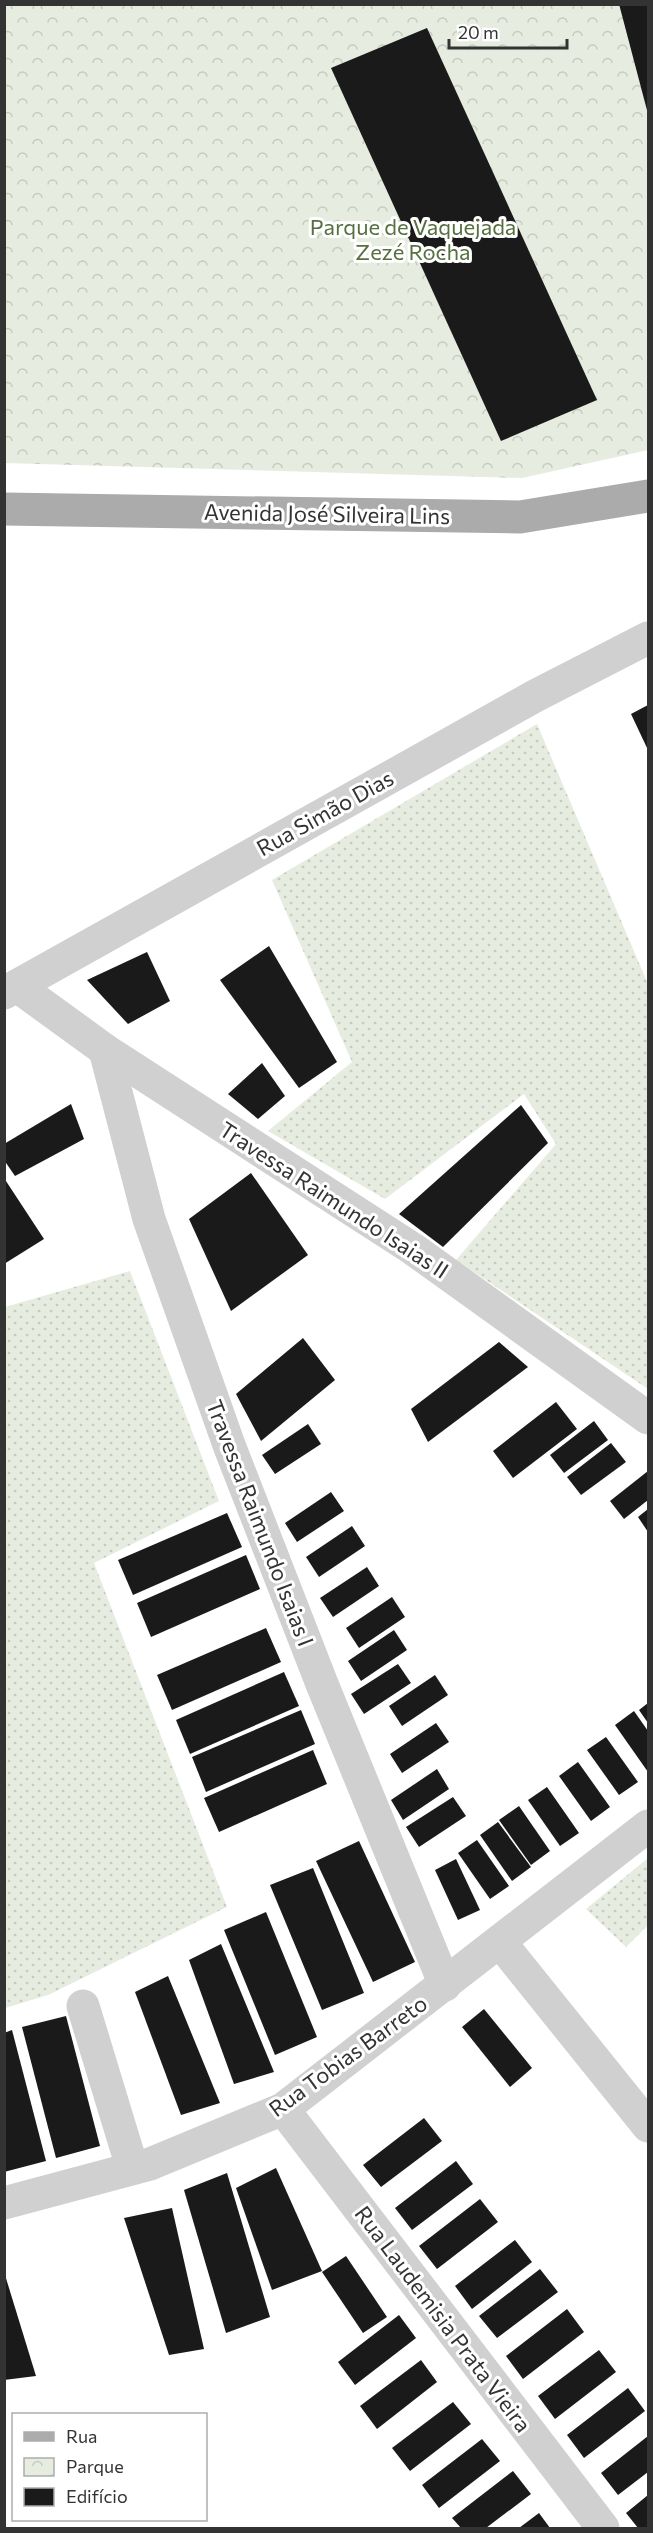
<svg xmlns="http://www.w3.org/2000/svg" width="653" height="2533" font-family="Commissioner,sans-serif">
	<defs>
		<pattern id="grass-dots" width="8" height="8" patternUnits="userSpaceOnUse" patternTransform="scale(1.5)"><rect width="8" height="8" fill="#e6ecdf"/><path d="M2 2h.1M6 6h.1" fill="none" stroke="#c6cbc0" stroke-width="1.8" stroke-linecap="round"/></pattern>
		<pattern id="park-crowns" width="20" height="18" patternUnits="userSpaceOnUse" patternTransform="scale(1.5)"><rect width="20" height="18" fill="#e6ecdf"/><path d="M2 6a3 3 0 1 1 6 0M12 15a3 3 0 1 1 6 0" fill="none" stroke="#c6cbc0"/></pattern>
	</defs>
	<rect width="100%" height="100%" fill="#fff"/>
	<g fill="url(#grass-dots)">
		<path d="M537,724L648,984V1389L456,1260L556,1144L524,1094L385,1199L268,1131L352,1062L272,880Z"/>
		<path d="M130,1271L219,1501L94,1563L227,1907L48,1995L5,2008V1307Z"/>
		<path d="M648,1858V1925L626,1947L586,1909Z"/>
	</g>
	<path fill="url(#park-crowns)" d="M5,5H648V450L522,478L5,463Z"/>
	<g fill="#1a1a1a">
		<path d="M619,4H648V114Z"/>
		<path d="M427,28L597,400L501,441L331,68Z"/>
		<path d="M648,705V750L631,714Z"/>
		<path d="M269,946L337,1062L299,1088L220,980Z"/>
		<path d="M147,952L170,1001L128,1024L87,980Z"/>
		<path d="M262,1063L285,1096L258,1119L228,1094Z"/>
		<path d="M71,1104L84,1139L15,1176L4,1160V1144Z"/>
		<path d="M521,1105L548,1143L443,1247L399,1214Z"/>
		<path d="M251,1173L308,1255L231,1311L189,1219Z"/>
		<path d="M4,1178L44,1239L4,1264Z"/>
		<path d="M303,1338L335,1380L261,1441L236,1394Z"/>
		<path d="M499,1342L528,1367L428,1442L411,1409Z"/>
		<path d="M556,1402L577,1429L513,1478L493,1451Z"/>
		<path d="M594,1421L608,1440L564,1473L550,1455Z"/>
		<path d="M308,1424L321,1444L275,1474L262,1455Z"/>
		<path d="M611,1443L626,1462L581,1495L567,1477Z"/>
		<path d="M648,1471V1500L624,1519L610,1501Z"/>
		<path d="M331,1492L344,1511L297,1542L285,1523Z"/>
		<path d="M648,1509V1532L638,1517Z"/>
		<path d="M227,1513L242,1547L133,1595L118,1560Z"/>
		<path d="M352,1526L365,1546L319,1577L306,1557Z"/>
		<path d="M246,1555L260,1589L151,1637L137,1603Z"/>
		<path d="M367,1567L379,1586L333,1617L320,1598Z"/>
		<path d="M392,1597L405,1617L359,1648L346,1628Z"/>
		<path d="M266,1628L281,1662L172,1710L157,1675Z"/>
		<path d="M394,1630L407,1650L361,1681L348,1661Z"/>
		<path d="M398,1664L411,1683L364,1714L351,1694Z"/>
		<path d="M284,1672L299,1706L190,1754L176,1720Z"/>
		<path d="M435,1675L448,1695L402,1726L389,1706Z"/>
		<path d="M648,1703V1723L639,1710Z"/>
		<path d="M301,1710L315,1744L206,1792L192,1757Z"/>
		<path d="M634,1711L648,1731V1772L615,1725Z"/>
		<path d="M436,1723L449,1742L402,1773L390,1754Z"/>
		<path d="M606,1737L638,1782L619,1795L587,1750Z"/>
		<path d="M313,1750L327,1784L219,1832L204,1798Z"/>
		<path d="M578,1762L610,1807L591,1821L559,1776Z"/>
		<path d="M437,1769L449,1789L403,1820L391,1800Z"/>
		<path d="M547,1787L579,1833L560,1846L528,1800Z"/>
		<path d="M453,1797L466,1816L419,1847L406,1827Z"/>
		<path d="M519,1806L550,1851L531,1865L499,1820Z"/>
		<path d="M498,1822L531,1867L512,1881L480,1835Z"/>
		<path d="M477,1840L509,1886L490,1899L458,1853Z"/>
		<path d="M359,1841L415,1962L373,1982L316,1861Z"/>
		<path d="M456,1859L480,1910L458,1920L435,1870Z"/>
		<path d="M313,1868L364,1993L322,2010L270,1885Z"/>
		<path d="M266,1912L317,2037L275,2055L224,1930Z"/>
		<path d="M221,1944L274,2072L234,2084L189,1960Z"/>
		<path d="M168,1976L220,2103L181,2115L135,1992Z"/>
		<path d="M484,2009L532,2068L510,2087L462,2027Z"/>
		<path d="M66,2016L100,2146L56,2158L22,2027Z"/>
		<path d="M12,2030L46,2161L4,2172V2033Z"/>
		<path d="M424,2118L442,2141L381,2187L363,2165Z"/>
		<path d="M456,2161L473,2184L412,2230L395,2208Z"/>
		<path d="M276,2168L322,2271L272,2290L236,2188Z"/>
		<path d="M227,2173L270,2317L226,2333L184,2190Z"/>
		<path d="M480,2199L498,2222L437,2269L419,2246Z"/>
		<path d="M172,2208L204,2349L169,2355L124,2218Z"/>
		<path d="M515,2240L532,2262L472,2309L455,2286Z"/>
		<path d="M346,2256L387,2317L363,2333L322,2272Z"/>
		<path d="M540,2269L558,2292L497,2338L479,2316Z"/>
		<path d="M4,2275H5L36,2376L4,2380Z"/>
		<path d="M567,2309L584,2332L523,2379L506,2356Z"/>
		<path d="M399,2315L416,2338L355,2385L338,2362Z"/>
		<path d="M599,2350L616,2372L555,2419L538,2396Z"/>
		<path d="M421,2360L437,2382L377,2429L360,2406Z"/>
		<path d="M628,2388L645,2411L584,2458L567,2435Z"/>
		<path d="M453,2402L471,2424L410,2471L392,2448Z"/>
		<path d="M648,2436V2472L618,2495L601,2473Z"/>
		<path d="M482,2439L500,2461L439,2508L422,2485Z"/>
		<path d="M513,2471L531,2494L486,2528H461L452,2518Z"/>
		<path d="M648,2495V2528H638L626,2513Z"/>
		<path d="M539,2513L550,2528H519Z"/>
	</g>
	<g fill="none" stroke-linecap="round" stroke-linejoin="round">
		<g stroke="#d0d0d0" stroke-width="33">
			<path d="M17,986L105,1050L413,1249L648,1418"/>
			<path d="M4,993L535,696L648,638"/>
			<path d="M105,1050L149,1219L229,1445L322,1684L445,1985"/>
			<path d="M500,1942L648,2126"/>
			<path d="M83,2006L132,2167"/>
			<path d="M283,2109L603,2528"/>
			<path d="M4,2203L150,2164L283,2109L648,1826"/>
		</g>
		<path stroke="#ababab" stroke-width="33" d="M4,509L520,517L648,496"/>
	</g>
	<g text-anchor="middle" stroke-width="6" stroke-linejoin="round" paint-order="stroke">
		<g font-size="22" fill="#56703f" stroke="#fff">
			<text x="413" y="235">Parque de Vaquejada<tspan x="413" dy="25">Zezé Rocha</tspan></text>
		</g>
		<g font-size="22" fill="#333" stroke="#fff">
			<text transform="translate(327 514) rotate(1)" y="8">Avenida José Silveira Lins</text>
			<text transform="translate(325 813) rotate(-29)" y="8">Rua Simão Dias</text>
			<text transform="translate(334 1200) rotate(33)" y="8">Travessa Raimundo Isaias II</text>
			<text transform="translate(260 1523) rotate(69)" y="8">Travessa Raimundo Isaias I</text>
			<text transform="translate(348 2056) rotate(-36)" y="8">Rua Tobias Barreto</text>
			<text transform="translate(443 2319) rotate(53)" y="8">Rua Laudemisia Prata Vieira</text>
		</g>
	</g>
	<rect width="653" height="2533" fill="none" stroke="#333333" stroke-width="12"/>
	<rect x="12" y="2413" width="195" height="108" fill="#ffffff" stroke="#adadad" stroke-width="1.5"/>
	<rect x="24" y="2432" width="30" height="9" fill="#ababab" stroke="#adadad" stroke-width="1.5"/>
	<text x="66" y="2443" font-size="18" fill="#333333">Rua</text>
	<rect x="24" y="2458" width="30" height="18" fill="url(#park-crowns)" stroke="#adadad" stroke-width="1.5"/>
	<text x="66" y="2473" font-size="18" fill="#333333">Parque</text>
	<rect x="24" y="2488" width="30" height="18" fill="#1a1a1a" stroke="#adadad" stroke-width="1.5"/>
	<text x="66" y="2503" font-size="18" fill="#333333">Edifício</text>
	<path d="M449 39v9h118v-9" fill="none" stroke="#333333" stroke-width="3"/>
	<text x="458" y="39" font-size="18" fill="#333333" stroke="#ffffff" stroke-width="4.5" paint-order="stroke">20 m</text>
</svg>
